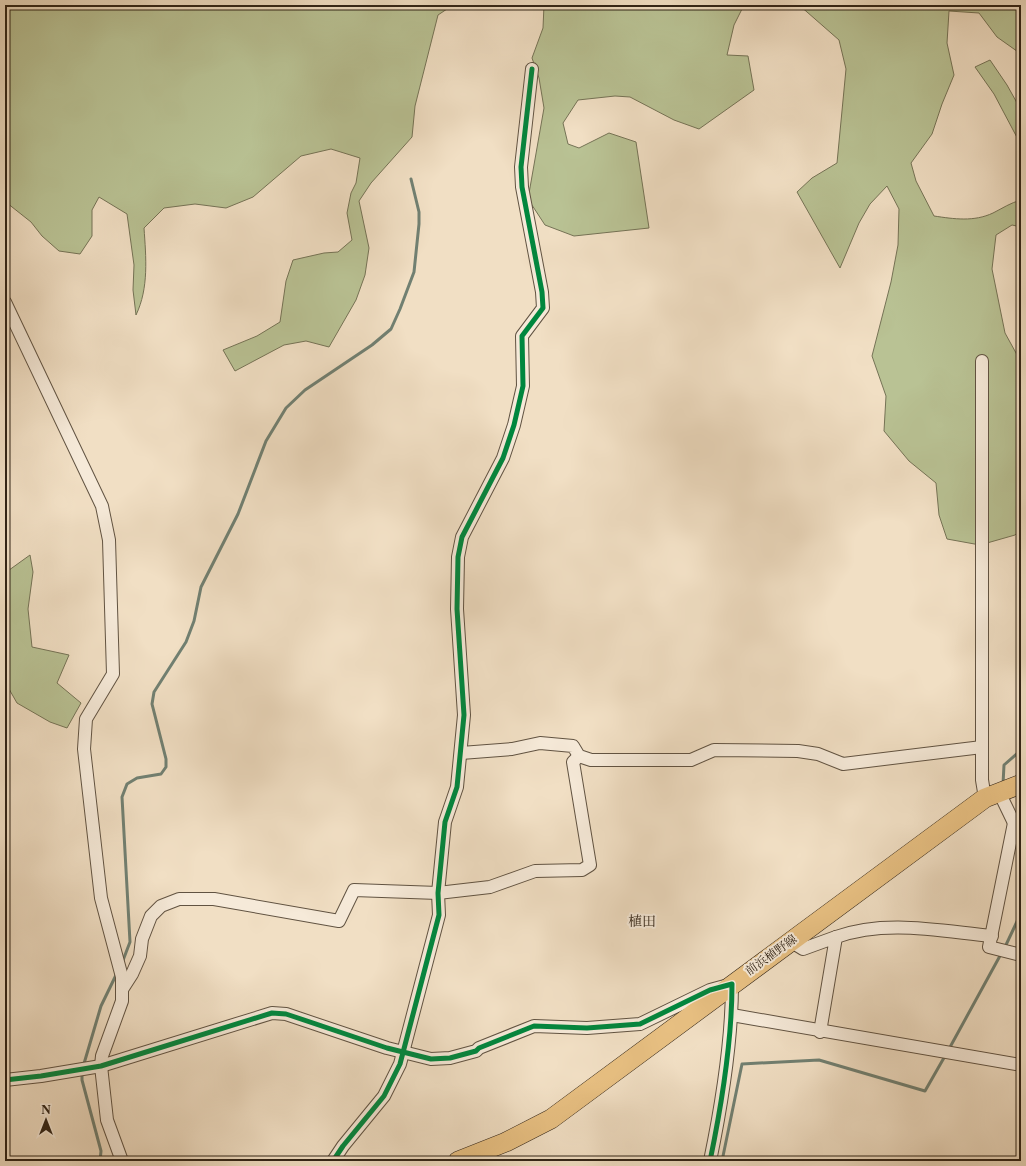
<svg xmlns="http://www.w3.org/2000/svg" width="1026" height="1166" font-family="'Libre Caslon Text','Noto Serif JP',serif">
	<rect width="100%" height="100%" fill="#f1dfc4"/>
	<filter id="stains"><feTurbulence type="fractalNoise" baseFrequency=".005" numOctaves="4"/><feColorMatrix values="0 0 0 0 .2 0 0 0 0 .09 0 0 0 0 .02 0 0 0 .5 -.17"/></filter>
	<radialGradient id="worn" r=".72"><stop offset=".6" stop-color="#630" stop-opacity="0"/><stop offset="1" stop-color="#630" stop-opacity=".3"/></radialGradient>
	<g fill="#b9c294" stroke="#757356">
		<path d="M5,5H453L438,15L415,106L412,137L371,183L359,201L369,248L365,275L356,300L329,347L306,341L284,345L235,371L223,350L257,336L280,322L286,281L293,260L324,253L338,252L352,240L347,213L351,193L356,183L360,158L331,149L301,156L253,197L226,208L195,204L164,208L144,228C146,257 149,288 136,315L133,290L134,265L127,214L99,197L92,210V236L80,254L59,251L42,236L31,222L7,203V182L5,179Z"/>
		<path d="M544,5H744L734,25L727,55L748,56L754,90L699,129L674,120L630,97L615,96L578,100L563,123L568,144L579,148L609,133L636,142L649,228L574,236L545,225L528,199L544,108L539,78L532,58L543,28Z"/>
		<path d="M799,5H1021V54L997,37L979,13L949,11L947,43L954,75L942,104L932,134L911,163L916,181L934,216C954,219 974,222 993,213C1003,208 1010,203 1021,200V227L1012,225L996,235L992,269L1005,333L1021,362V529L1015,535L980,545L947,539L939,515L936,483L909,461L884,431L886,396L872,356L891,282L898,245L899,209L887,186L870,204L859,223L840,268L797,192L812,178L837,163L846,69L839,40Z"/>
		<path d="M990,60L1007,85L1021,110V145L994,94L975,67Z"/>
		<path d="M30,555L33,572L28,609L32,647L69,655L57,683L81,703L67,728L50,722L17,703L5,682V573Z"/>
	</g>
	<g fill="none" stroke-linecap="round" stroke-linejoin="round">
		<g stroke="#718072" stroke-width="3">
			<path d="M1003,784L1004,765L1021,750"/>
			<path d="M1005,947L1021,913"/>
			<path d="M122,963L130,942L122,797L127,784L137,778L161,774L166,767V759L152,704L154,692L186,642L194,621L201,587L238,514L266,441L286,408L305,390L372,345L391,329L400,309L414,272L419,224V212L411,179"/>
			<path d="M949,1049L1001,954"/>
			<path d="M83,1067L101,1006L117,973"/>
			<path d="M82,1073V1080L101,1151L100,1161"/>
			<path d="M722,1161L742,1064L819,1060L925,1091L945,1056"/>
		</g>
		<defs>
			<g id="street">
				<path d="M5,302L102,506L109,540L113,674L86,719L84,749L101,898L122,977V1001L102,1056L101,1066L107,1120L122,1161"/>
				<path d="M982,361V780L985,798"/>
				<path d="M461,753L512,749L540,743L573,746L579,756L591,760H691L714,750L798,751L818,754L843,764L982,747"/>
				<path d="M999,792L1014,823L1020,824"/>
				<path d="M1014,823L989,947L1021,955"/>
				<path d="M836,937C886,919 940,931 992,936"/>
				<path d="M790,941L803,949L836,937L820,1032"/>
				<path d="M123,988L132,974L140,956L142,939L151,916L161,906L179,899H214L339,921L354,890L438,893L490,887L535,871L582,870L590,865L573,762L579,756"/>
				<path d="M732,1015L1021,1065"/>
				<path d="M5,1080L41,1076L101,1066L272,1013L286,1014L387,1048L431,1059L450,1058L476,1051L479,1048L534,1026L587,1028L640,1024L710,990L732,984C732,1043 722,1103 710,1161"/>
				<path d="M333,1161L343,1146L384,1096L400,1064L439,915L438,893L445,822L457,787L464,715L457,609L458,557L462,537L503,458L514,425L523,386L522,336L543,308L542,292L522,187L521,167L532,69"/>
			</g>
			<path id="primary" d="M458,1161L506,1142L551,1119L985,798L1021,784"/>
		</defs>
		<use href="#street" stroke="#615342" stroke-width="14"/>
		<use href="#primary" stroke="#312417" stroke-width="20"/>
		<use href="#street" stroke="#f6ead9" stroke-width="12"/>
		<use href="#primary" stroke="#e8c082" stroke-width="19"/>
		<defs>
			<g id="cycleway">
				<path d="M5,1080L41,1076L101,1066L272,1013L286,1014L387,1048L431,1059L450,1058L476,1051L479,1048L534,1026L587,1028L640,1024L710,990L732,984C732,1043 722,1103 710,1161"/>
				<path d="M333,1161L343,1146L384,1096L400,1064L439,915L438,893L445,822L457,787L464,715L457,609L458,557L462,537L503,458L514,425L523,386L522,336L543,308L542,292L522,187L521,167L532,69"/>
			</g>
		</defs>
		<use href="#cycleway" stroke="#f6ead9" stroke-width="8"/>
		<use href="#cycleway" stroke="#00873e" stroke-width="5"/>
	</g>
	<g text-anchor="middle" stroke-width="4" stroke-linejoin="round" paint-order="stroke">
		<g font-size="12" fill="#312417" stroke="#f6ead9">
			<text transform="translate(771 955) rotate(-36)" y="4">前浜植野線</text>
		</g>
		<g font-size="14" fill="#312417" stroke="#f6ead9">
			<text x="642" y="926">植田</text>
		</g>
	</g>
	<rect width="1026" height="1166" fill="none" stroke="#f1dfc4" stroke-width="20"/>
	<rect x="6" y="6" width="1014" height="1154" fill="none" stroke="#312417" stroke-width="2"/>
	<rect x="10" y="10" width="1006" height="1146" fill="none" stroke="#312417"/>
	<g transform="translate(46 1120)" stroke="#f6ead9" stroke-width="3" paint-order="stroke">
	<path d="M0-3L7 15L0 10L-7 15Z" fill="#312417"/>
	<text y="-6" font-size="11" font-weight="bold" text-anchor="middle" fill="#312417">N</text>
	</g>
	<rect width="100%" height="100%" filter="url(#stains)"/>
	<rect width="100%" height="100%" fill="url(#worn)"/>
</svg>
